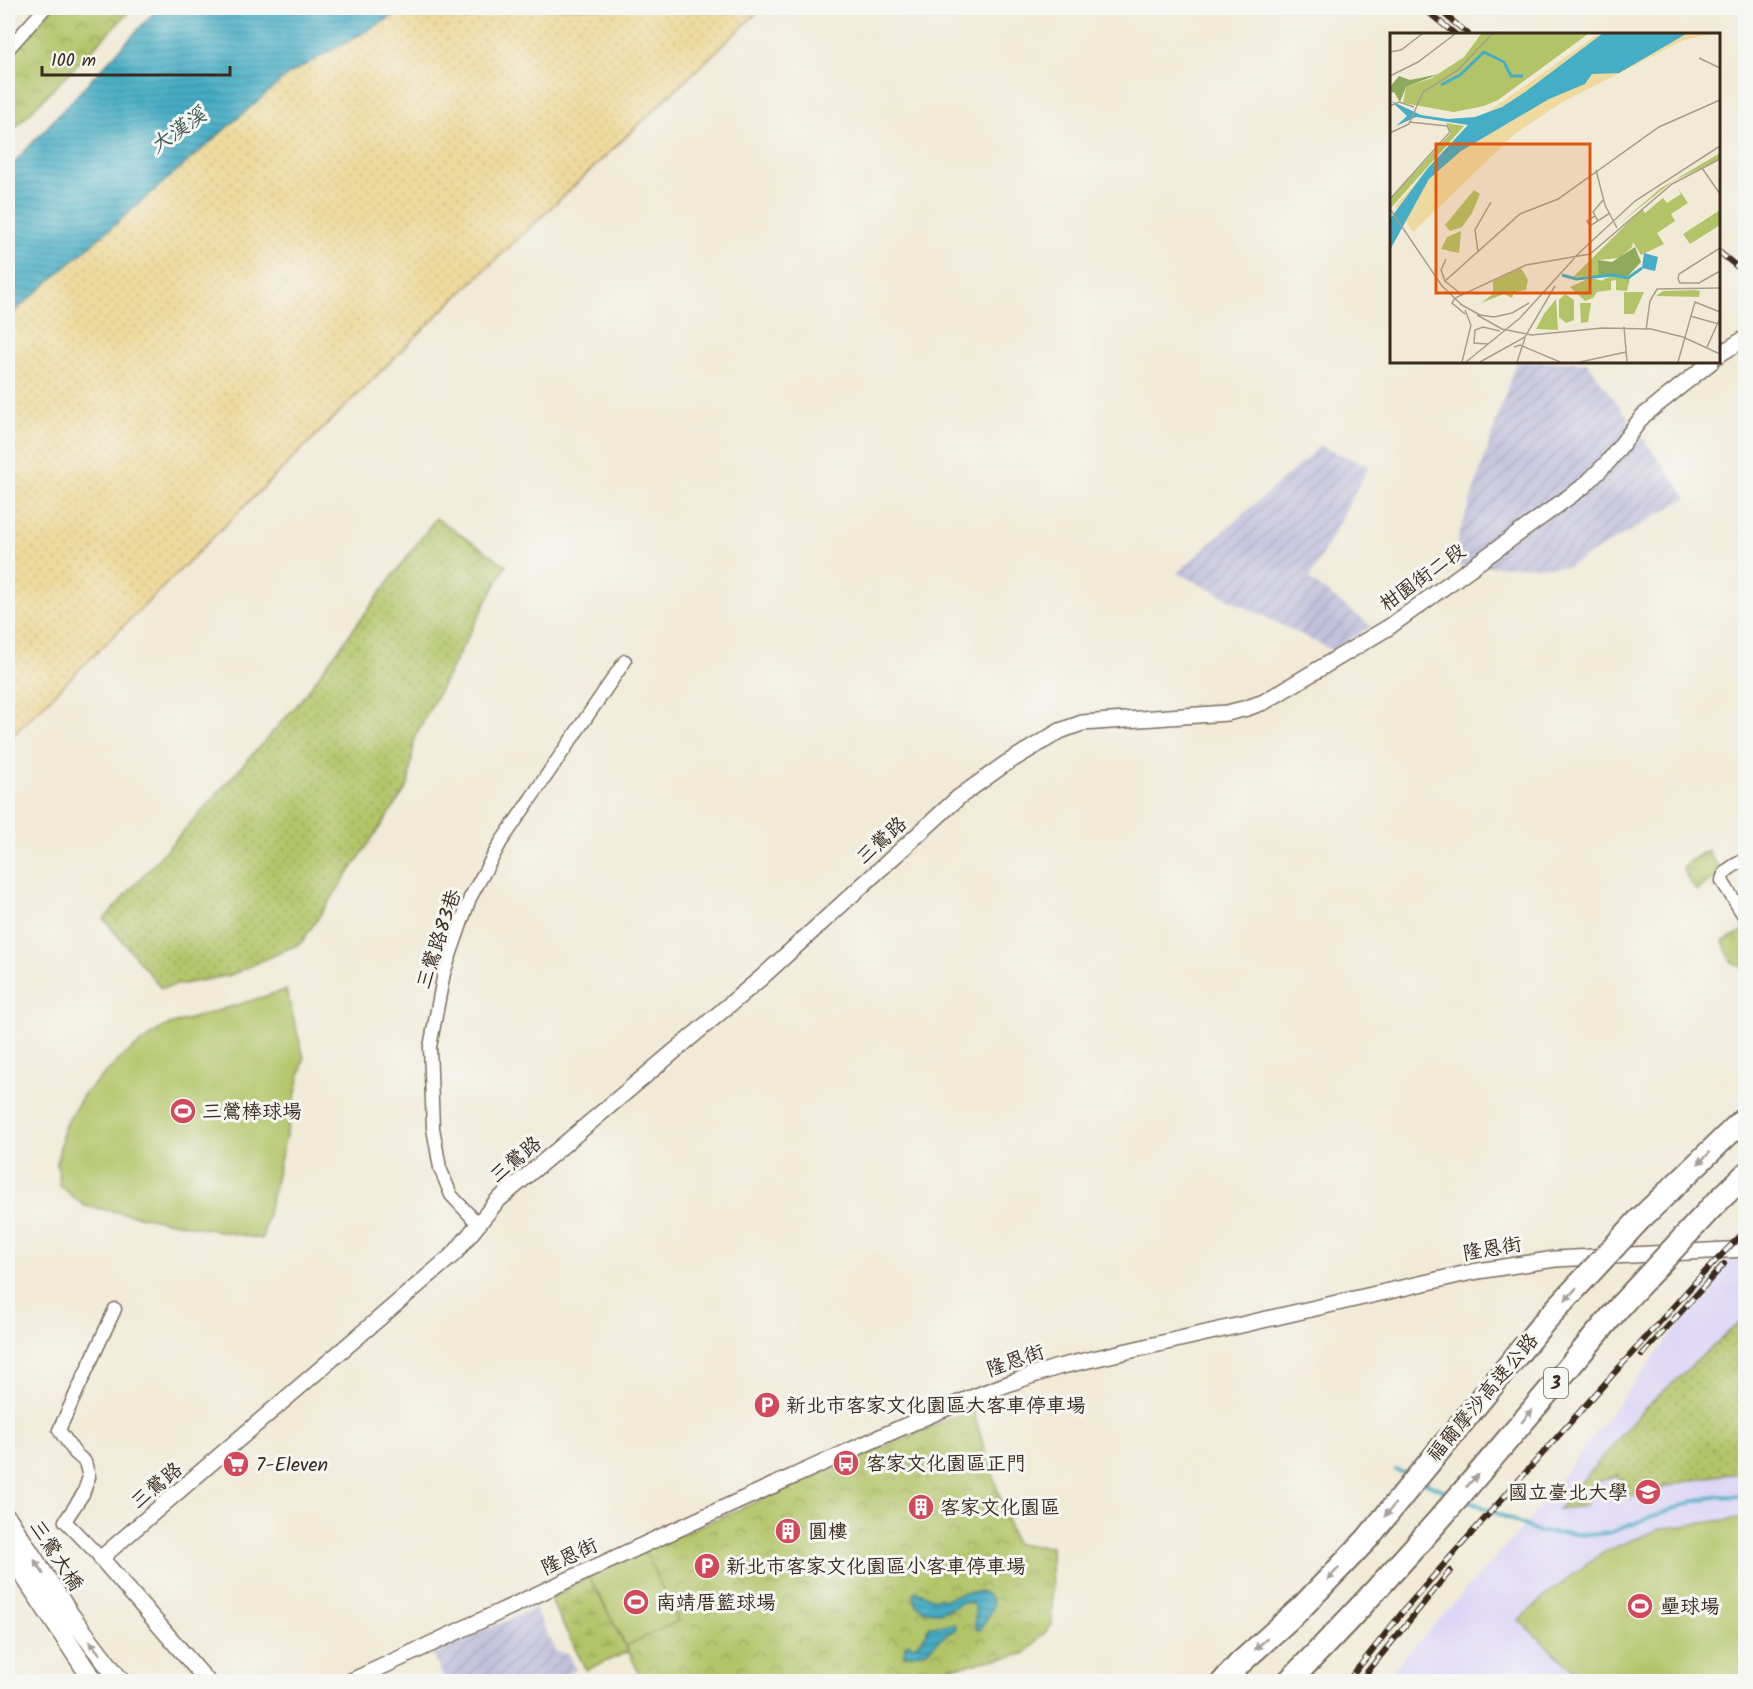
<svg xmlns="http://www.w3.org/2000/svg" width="1753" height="1689" font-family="Kalam,'LXGW WenKai TC',sans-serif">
	<defs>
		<pattern id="industrial-furrows" width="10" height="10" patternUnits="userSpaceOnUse" patternTransform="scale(1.5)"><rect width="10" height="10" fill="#c2c1dc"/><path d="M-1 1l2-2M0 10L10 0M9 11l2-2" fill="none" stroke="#a8a6bc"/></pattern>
		<pattern id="grass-dots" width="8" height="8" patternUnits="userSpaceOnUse" patternTransform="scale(1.5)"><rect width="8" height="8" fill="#b2c467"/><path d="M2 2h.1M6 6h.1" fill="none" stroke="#929f54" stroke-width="1.8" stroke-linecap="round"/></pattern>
		<pattern id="wetland-marsh" width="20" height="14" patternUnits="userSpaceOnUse" patternTransform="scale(1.5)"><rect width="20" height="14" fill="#b2c467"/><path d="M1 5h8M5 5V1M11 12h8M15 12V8" fill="none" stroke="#929f54"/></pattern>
		<pattern id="sand-dots" width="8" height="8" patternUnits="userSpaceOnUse" patternTransform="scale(1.5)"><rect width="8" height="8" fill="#eeda9e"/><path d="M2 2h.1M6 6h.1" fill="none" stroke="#cdbb88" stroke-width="1.8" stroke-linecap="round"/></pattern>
		<pattern id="park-crowns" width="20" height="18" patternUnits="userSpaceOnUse" patternTransform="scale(1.5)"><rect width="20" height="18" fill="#b2c467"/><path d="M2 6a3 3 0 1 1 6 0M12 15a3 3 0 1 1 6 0" fill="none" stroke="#929f54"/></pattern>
		<pattern id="water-rules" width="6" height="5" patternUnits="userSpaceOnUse" patternTransform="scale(1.5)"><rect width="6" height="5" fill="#45adc5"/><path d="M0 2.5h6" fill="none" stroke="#3b8d9f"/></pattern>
	</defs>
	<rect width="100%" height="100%" fill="#f6f6f2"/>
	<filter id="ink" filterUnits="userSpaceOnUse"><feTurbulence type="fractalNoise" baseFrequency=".0167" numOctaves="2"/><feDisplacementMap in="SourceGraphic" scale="12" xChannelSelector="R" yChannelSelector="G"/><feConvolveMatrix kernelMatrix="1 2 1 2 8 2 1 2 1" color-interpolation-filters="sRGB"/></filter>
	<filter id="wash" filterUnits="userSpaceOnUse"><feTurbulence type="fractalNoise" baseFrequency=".008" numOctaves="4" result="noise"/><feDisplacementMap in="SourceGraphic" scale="24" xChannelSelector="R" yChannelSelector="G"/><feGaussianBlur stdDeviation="1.35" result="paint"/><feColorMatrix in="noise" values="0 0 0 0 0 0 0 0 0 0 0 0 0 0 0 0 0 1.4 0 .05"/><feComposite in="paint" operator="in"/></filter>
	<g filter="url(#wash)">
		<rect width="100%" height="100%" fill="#f1ead6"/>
		<path fill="#ddd5f6" d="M1733,1254L1745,1255V1681L1382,1682L1525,1525Z"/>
		<g fill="url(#industrial-furrows)">
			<path d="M1516,362H1587L1687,498L1568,567L1449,566Z"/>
			<path d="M1320,446L1369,466L1309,579L1371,626L1332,650L1177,573Z"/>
			<path d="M535,1608L555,1651L569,1655L576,1670L553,1681H445L432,1653Z"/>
		</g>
		<g fill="url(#grass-dots)" stroke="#767742" stroke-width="1.5">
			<path d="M436,518L506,565L415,737L408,786L301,943L231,975L161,988L104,919L297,705Z"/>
			<path d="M1745,1317V1473C1704,1475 1667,1486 1628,1498L1617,1475L1597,1482L1585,1506L1558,1509L1643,1410Z"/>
		</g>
		<path fill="url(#wetland-marsh)" stroke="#767742" stroke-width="1.5" d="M589,1576L628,1652L586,1670L550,1599Z"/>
		<path fill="url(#sand-dots)" stroke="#94825e" stroke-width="1.5" d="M181,8H762L447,306L8,740V195Z"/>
		<g fill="url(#park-crowns)" stroke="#767742" stroke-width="1.5">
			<path d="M53,8H133L8,135V58Z"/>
			<path d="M1707,850L1722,873L1696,891L1683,870L1687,863Z"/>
			<path d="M1745,930V969L1731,961L1723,941Z"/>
			<path d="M972,1409L1015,1544L1051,1547L1052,1625L1024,1654L918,1674L893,1681L643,1682L626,1646L678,1621L644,1550Z"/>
		</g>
		<g fill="#b2c467" stroke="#767742" stroke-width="1.5">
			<path d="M286,990L304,1058L262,1239L85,1206L60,1186L57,1163L64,1127L84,1094L123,1056L163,1027Z"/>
			<path d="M1745,1517V1681H1585L1519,1620L1549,1593L1603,1552L1660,1529Z"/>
			<path d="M644,1550L678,1621L626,1646L589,1576Z"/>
		</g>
		<g fill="url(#water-rules)" stroke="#406c72" stroke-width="1.5">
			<path d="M158,8H408L289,74L8,317V169Z"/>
			<path d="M916,1591L935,1599L940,1597L944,1600C954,1593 992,1584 993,1605C993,1614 984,1622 980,1630H977L975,1626V1607L971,1603C968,1603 964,1602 961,1603C958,1604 956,1607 953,1608C937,1616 914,1613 913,1593Z"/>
			<path d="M954,1624L956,1629L940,1639L927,1651L904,1656L905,1645L909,1643L913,1646C925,1642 923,1634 930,1626Z"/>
		</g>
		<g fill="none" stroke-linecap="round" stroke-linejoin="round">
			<g stroke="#45adc5" stroke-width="4">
				<path d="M1396,1470L1409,1475"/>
				<path d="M1424,1482L1450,1493"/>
				<path d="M1465,1499L1539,1532L1590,1535L1609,1533L1697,1500L1719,1496L1746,1497"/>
			</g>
		</g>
	</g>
	<g filter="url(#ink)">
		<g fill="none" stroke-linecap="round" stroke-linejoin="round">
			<defs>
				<g id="minor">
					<path d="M8,49L45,8"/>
					<path d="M1746,859C1737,864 1722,870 1722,881L1746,919"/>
					<path d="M478,1224L451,1195L440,1168L433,1128L430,1047L444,973L470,898L501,842L625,661"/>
					<path d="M101,1558L65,1521L83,1494L89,1477L85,1462L75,1453L59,1430L115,1309"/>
				</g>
				<g id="tertiary">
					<path d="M1718,355L1746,338"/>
					<path d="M208,1682L101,1558L455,1253L497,1201L761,978L959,797L1005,764L1060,731L1082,723L1227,713L1247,708L1264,702L1389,627L1584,486L1609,461L1643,416L1711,362"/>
					<path d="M349,1682C498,1613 645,1543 794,1476C881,1437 967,1395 1058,1367L1472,1272L1555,1259L1746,1249"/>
				</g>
				<g id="secondary">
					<path d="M8,1519L70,1615L121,1682"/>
					<path d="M8,1551L94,1682"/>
				</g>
				<g id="motorway">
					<path d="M1712,1207L1746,1174"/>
					<path d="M1639,1220L1746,1117"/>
					<path d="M1223,1682L1239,1664L1300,1609L1367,1539L1544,1322"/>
					<path d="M1288,1682C1407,1563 1514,1432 1622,1304"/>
				</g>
			</defs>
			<use href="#minor" stroke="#7b6d5e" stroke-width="15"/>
			<use href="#tertiary" stroke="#7b6d5e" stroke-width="18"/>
			<use href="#secondary" stroke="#7b6d5e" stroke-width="21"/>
			<use href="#motorway" stroke="#7b6d5e" stroke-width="26"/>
			<use href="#minor" stroke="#fff" stroke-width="12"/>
			<use href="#tertiary" stroke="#fff" stroke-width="15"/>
			<use href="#secondary" stroke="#fff" stroke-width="18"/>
			<use href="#motorway" stroke="#fff" stroke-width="22"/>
			<defs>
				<g id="rail">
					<path d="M1423,8L1455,34"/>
					<path d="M1437,8L1468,34"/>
					<path d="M1718,251L1746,274"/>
					<path d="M1642,1355L1724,1264"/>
					<path d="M1347,1682L1405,1609L1446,1562L1698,1279L1746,1230"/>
					<path d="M1359,1682L1450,1571"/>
				</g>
			</defs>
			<use href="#rail" stroke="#3b2a1e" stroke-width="6"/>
			<use href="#rail" stroke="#f6f6f2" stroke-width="4" stroke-dasharray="11" stroke-linecap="butt"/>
			<defs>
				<g id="motorway-bridge">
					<path d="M1622,1304L1712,1207"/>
					<path d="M1544,1322L1639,1220"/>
				</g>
			</defs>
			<use href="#motorway-bridge" stroke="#7b6d5e" stroke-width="26" stroke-linecap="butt"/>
			<use href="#motorway-bridge" stroke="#fff" stroke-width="22"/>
		</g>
		<defs><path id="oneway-solid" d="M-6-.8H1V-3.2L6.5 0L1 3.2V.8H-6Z" transform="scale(1.5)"/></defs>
		<g fill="#a79f9a">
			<use href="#oneway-solid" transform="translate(1704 1158) rotate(136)"/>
			<use href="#oneway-solid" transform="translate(1571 1294) rotate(133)"/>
			<use href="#oneway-solid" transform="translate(1527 1416) rotate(-50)"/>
			<use href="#oneway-solid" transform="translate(1472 1481) rotate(-47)"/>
			<use href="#oneway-solid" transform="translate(1390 1510) rotate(129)"/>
			<use href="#oneway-solid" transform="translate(39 1567) rotate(-123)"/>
			<use href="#oneway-solid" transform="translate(1333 1574) rotate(133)"/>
			<use href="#oneway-solid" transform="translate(1261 1644) rotate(138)"/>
			<use href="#oneway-solid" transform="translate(95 1648) rotate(-128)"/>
		</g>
	</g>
	<defs>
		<symbol id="stadium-disc" viewBox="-11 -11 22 22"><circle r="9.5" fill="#d1495b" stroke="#f6f6f2"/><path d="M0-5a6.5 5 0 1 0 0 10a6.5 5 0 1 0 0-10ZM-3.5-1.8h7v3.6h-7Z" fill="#fff"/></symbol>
		<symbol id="parking-disc" viewBox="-11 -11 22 22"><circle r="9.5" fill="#d1495b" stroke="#f6f6f2"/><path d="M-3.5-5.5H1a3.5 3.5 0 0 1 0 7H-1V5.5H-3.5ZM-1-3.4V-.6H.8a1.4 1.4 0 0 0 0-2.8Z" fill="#fff"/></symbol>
		<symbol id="bus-disc" viewBox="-11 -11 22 22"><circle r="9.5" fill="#d1495b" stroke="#f6f6f2"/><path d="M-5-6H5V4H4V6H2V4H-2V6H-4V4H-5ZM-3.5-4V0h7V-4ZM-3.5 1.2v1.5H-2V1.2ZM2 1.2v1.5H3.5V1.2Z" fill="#fff"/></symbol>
		<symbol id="supermarket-disc" viewBox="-11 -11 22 22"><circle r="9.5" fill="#d1495b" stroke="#f6f6f2"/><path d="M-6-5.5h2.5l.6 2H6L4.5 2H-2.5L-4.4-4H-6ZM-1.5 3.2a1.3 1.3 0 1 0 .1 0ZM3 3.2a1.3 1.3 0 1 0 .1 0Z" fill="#fff"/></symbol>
		<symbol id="university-disc" viewBox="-11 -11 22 22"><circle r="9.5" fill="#d1495b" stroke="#f6f6f2"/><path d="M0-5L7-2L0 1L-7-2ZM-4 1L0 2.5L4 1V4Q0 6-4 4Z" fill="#fff"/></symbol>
		<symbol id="building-disc" viewBox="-11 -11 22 22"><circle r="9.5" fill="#d1495b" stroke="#f6f6f2"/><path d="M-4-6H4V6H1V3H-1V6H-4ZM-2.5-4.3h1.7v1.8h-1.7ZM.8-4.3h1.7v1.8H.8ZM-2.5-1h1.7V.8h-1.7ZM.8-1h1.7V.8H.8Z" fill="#fff"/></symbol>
	</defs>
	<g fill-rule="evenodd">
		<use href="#stadium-disc" x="168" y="1096" width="30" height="30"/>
		<use href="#parking-disc" x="752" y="1390" width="30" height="30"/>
		<use href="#bus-disc" x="831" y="1448" width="30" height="30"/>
		<use href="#supermarket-disc" x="221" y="1449" width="30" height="30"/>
		<use href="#university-disc" x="1633" y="1477" width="30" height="30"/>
		<use href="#building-disc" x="906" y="1492" width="30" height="30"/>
		<use href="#building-disc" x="773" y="1516" width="30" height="30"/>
		<use href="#parking-disc" x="692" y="1551" width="30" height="30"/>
		<use href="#stadium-disc" x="621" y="1587" width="30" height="30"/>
		<use href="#stadium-disc" x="1625" y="1591" width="30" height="30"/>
	</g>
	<g text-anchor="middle" stroke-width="6" stroke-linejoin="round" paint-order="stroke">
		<rect fill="#f6f6f2" stroke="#73675e" stroke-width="1.5" x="1544" y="1368" width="24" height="30" rx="4.5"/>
		<g font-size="18" font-weight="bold" fill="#3b2a1e">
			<text x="1556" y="1389">3</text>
		</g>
		<g font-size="20" fill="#3b2a1e" stroke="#f6f6f2">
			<text transform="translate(1422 577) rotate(-36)" y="7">柑園街二段</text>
			<text transform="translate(881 840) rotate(-42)" y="7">三鶯路</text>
			<text transform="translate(438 939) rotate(-72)" y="7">三鶯路83巷</text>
			<text transform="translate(515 1159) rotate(-40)" y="7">三鶯路</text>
			<text transform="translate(1492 1248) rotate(-10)" y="7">隆恩街</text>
			<text transform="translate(1015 1360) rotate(-19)" y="7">隆恩街</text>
			<text transform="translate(1482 1397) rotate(-50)" y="7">福爾摩沙高速公路</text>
			<text transform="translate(156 1485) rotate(-40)" y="7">三鶯路</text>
			<text transform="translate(57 1555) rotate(57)" y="7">三鶯大橋</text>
			<text transform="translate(569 1556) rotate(-25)" y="7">隆恩街</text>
		</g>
		<g font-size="20" fill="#3b2a1e" stroke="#f6f6f2" text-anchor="start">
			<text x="202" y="1118">三鶯棒球場</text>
			<text x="786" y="1412">新北市客家文化園區大客車停車場</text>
			<text x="866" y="1470">客家文化園區正門</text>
			<text x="256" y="1471">7-Eleven</text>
			<text x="1628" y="1499" text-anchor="end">國立臺北大學</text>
			<text x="940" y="1514">客家文化園區</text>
			<text x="808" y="1538">圓樓</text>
			<text x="726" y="1573">新北市客家文化園區小客車停車場</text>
			<text x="656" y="1609">南靖厝籃球場</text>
			<text x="1660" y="1613">壘球場</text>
		</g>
		<g font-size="21" font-style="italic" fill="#3e5858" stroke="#f6f6f2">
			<text transform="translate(178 130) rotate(-35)" y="7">大漢溪</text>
		</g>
	</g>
	<g transform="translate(1390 33)">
		<rect width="330" height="330" fill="#f1ead6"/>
		<path d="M330,120V126L283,148L229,191L271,155ZM288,155L298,170L281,181L285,188L267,200L274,211L251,222L243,209L242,214L229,225L209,227V243L183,244L252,176L255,180L273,165L277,170L291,161ZM84,157L90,161L82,180L72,194L60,198L55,192ZM330,177V192L300,211L293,201ZM305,257L310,258L309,264L266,263L273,258ZM166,266L168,297L146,296L154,281Z" fill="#b2c467"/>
		<path d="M49,41L16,54L10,69L4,59L0,60V54L9,43L20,47ZM245,214L251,229L238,243H209L208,227L222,229Z" fill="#8daa5c"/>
		<path d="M222,243L240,245L237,258L226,257V247L221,248V257L207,259L214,246Z" fill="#b2c467"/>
		<path d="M208,1H322L294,7L171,70L126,100L23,199L5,173L81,91Z" fill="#eeda9e"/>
		<path d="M91,1H198L108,67L94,73L64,79L13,70L16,54L42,45L74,24ZM56,90L74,93L0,176L2,164L61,100ZM131,235L138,247L136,257L124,259L122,265L114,261L91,270L103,261V248Z" fill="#b2c467"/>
		<path d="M81,62L87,66V74L61,75ZM71,198L69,220L51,216L57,204ZM200,245L214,248L203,265L195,268L180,254ZM234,259H254L244,281H234ZM175,261L184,267V287L176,290L169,284V267ZM190,270H201L198,289L191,290Z" fill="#b2c467"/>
		<path d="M212,1H296L229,40L202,41L195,51L159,66L71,118L39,146L0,217V186L37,136L78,92L26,84L6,93L17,83L1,68L31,82L58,86L85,84L112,74L135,59ZM254,220L268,224L265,238L252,235Z" fill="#45adc5"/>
		<path fill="none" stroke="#45adc5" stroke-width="3" d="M51,52L70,42L94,19L114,29L121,43H133M172,242L186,246L222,242L238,245L252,235"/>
		<path fill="none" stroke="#a89d8c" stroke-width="1.5" d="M0,19L11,17L32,1M309,25L330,35M0,43L28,29L65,1M0,73L9,69L24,74M0,100L19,91L33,59L68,37L102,1M312,135L330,161M206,137L215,172L227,195M0,166L60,99L57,93L19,89M0,176L52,253L72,272M205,183L197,188L200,193L220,180M208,188L203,179L213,167M330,215L289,241L288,246L290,250H309L330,238M88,219L85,197L101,169M55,248L51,237L56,226M71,261L55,248L130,181L168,166L269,94L330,67M70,271L90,282L104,284L122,280L139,270M75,281L62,270L65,265L136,232L200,221L282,151L330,126M87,282L112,296L142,302L212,295L261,296L293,304L330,321M300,283L329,291M234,294L237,329M256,297L260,268L267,256L330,255M98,311L84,310L85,297L93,294L110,298M124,314L130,312L170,329M317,314L330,285M72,329L81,292L75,277M76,329L130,285L190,219L245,168L330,113M90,329L135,304L165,253M127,329L135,305M190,329L236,319M288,329L305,269L330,279"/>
		<path fill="#df570d" fill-opacity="0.15" stroke="#df570d" stroke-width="3" d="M46,111H200V260H46Z"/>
		<rect width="330" height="330" fill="none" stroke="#3b2a1e" stroke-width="3"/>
	</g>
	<rect width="1753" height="1689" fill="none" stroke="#f6f6f2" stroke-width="30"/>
	<path d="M42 66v9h188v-9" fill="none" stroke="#3b2a1e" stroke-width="3"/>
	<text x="51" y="66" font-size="18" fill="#3b2a1e" stroke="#f6f6f2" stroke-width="4.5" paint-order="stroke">100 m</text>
</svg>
